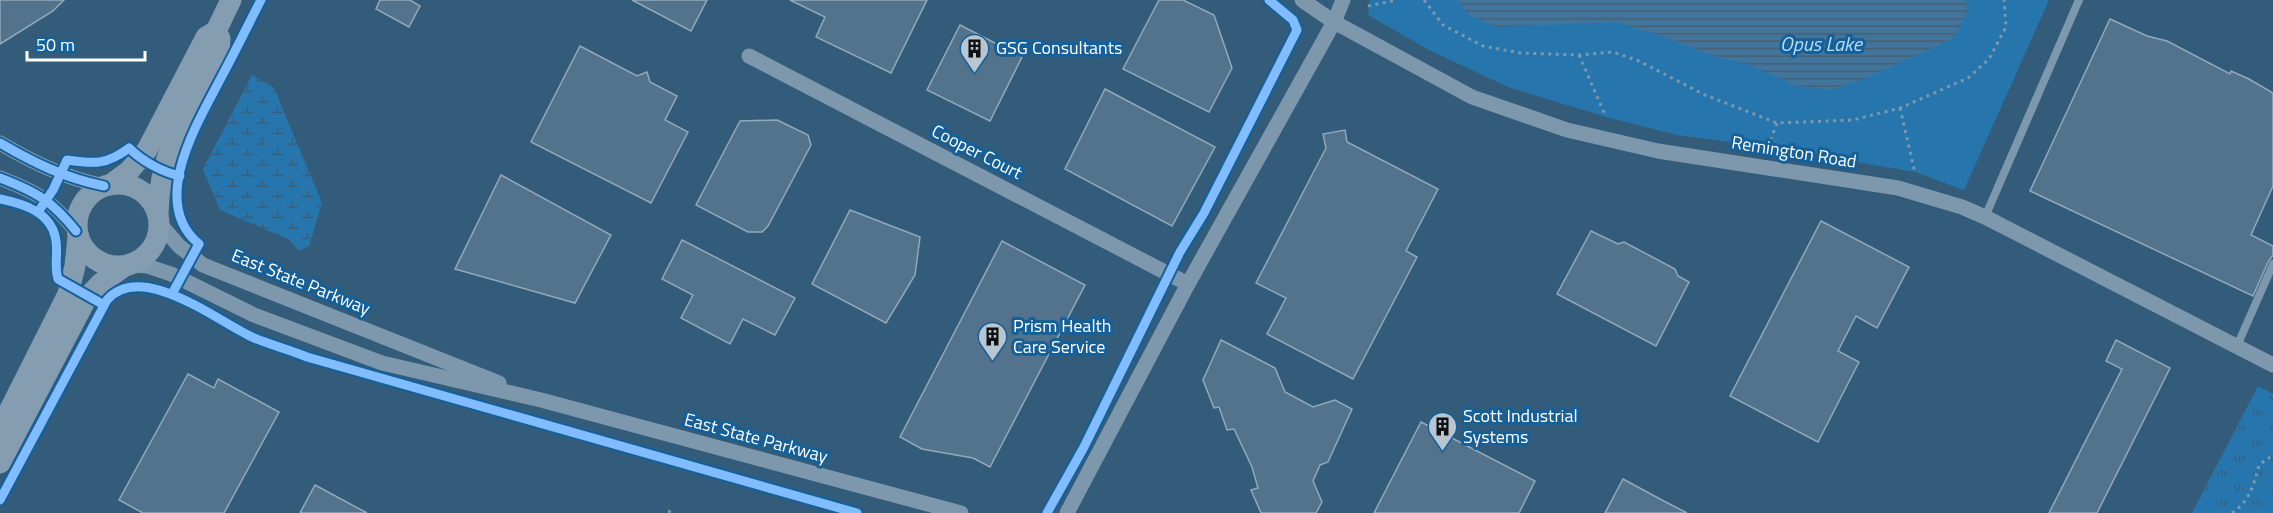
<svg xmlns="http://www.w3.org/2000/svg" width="2273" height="513" font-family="'Titillium Web',sans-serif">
	<defs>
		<pattern id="grass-tufts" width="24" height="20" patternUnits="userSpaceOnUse" patternTransform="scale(1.5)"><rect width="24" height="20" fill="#2676ad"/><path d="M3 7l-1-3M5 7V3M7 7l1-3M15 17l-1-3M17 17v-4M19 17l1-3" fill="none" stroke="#3b5f78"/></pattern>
		<pattern id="wetland-marsh" width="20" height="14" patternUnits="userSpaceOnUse" patternTransform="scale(1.5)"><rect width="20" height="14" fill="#2676ad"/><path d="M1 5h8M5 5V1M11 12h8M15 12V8" fill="none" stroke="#3b5f78"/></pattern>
		<pattern id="water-rules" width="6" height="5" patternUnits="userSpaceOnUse" patternTransform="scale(1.5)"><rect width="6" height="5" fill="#42759c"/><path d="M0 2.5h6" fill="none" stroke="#485e70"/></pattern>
	</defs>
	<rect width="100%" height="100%" fill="#335c7b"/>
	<path fill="url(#grass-tufts)" d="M2258,386L2273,394V513H2192Z"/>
	<path fill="url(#wetland-marsh)" d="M252,75L274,88L322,203L309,246L299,251L288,239L220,210L203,169Z"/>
	<path fill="#2676ad" d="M1370,0H2049L1964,190L1915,172L1768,147L1677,135L1606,117L1508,87L1429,50L1368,15Z"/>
	<path fill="url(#water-rules)" d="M1457,0H1966L1967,12L1954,38L1862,80L1830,90L1794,85L1745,63L1717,57L1651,32L1639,30L1617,22L1496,27L1469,15Z"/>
	<g fill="#52738b" stroke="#92a9ba" stroke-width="1.5">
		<path d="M0,0H64L53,11L0,44Z"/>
		<path d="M380,0H410L420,6L409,27L376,9Z"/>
		<path d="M632,0H707L691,31Z"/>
		<path d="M790,0H927L891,73L816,37L825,17Z"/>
		<path d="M1159,0H1183L1214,15L1232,68L1209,112L1123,69Z"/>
		<path d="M2110,19L2147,36L2167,41L2230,74L2231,71L2249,79L2273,93V186L2251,235L2273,246V255L2268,262L2253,296L2030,191Z"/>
		<path d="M960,25L1022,57L990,121L927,90Z"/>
		<path d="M580,46L637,76L647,72L650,82L677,96L665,120L688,132L651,203L531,142Z"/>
		<path d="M1105,89L1215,147L1172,226L1065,169Z"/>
		<path d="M777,120L808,135L811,145L768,226L762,232H748L696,205L740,121Z"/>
		<path d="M1345,130L1347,142L1438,189L1406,251L1417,257L1353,379L1267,334L1286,298L1256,283L1326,148L1323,134Z"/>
		<path d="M501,175L611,235L575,303L455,269Z"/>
		<path d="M850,210L920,237L915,275L886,323L812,284Z"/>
		<path d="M1821,221L1909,267L1877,328L1856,316L1838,351L1859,362L1818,442L1730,396Z"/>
		<path d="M1591,231L1618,244L1624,242L1675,269L1678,276L1689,282L1656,346L1557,294Z"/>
		<path d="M682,240L795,298L775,335L743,319L730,344L681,318L693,295L662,279Z"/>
		<path d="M1002,241L1085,285L990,467L973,458L922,449L900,437Z"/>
		<path d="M1221,340L1275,368L1285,392L1313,407L1335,400L1352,409L1328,462L1320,465L1313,481L1322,502L1316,513H1261L1251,490L1258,488L1252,467L1234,429L1227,430L1219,407L1214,408L1203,380Z"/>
		<path d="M2116,340L2170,368L2097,513H2049L2122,369L2106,361Z"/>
		<path d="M188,374L214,388L218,379L279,412L224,513H143L119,500Z"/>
		<path d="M1421,422L1535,481L1519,513H1374Z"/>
		<path d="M1623,479L1660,499L1687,513H1605Z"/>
		<path d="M315,485L367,513H300Z"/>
	</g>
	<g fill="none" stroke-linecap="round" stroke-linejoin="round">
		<g stroke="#7d98ad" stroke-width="3" stroke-dasharray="3 4.5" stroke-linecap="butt">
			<path d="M1424,0L1443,25L1483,46L1520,53L1579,55L1613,52L1639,61L1705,95L1777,123L1853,120L1900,108L1968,78L1989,59L2006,27L2004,0"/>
			<path d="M1368,6L1397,0"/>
			<path d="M1579,55L1606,117"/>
			<path d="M1900,108L1915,173"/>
			<path d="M1768,147L1777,123"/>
			<path d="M669,513L671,506"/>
			<path d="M2232,513C2250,501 2254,484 2259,465L2273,455"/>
		</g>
		<g stroke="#7d98ad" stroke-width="8">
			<path d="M1985,217L2079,0"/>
			<path d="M2237,346L2273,264"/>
		</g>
		<g stroke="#7d98ad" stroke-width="15">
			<path d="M1302,0L1334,22L1472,97L1567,130L1658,151L1898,188L1962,207L1985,217L2273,365"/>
			<path d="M749,56L1188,284"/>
			<path d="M0,143C34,163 65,178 104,186"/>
			<path d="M0,178C36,192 51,200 76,231"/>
			<path d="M159,223L179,246L203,265L499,383"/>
			<path d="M131,265L147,266L171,274L254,315L382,363L541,400L961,513"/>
			<path d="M1067,513L1188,284L1334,22L1343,0"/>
		</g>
		<g stroke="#849db1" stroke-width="21">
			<circle cx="118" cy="225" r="41"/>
			<path d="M110,185L129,171L147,150L206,37L216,31L231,0"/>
			<path d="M158,214C159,150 191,104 219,50L220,39L216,31"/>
			<path d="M0,429L68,294L75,266L78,237"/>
			<path d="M0,463L86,299L101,283L125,266"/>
		</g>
		<defs>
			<g id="cycleway">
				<path d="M0,143C34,163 65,178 104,186"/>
				<path d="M0,178C36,192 51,200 76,231"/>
				<path d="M0,199C24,204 52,212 56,241C58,254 54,266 58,279L104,305"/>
				<path d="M38,212L53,190L67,160C94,164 107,165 129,148C142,161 162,172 180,176"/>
				<path d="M172,294L199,244C147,201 200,119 223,74C236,50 248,25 261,0"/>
				<path d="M0,500L107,300C142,260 218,322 254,338C271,345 290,350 307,357L857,513"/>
				<path d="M1047,513L1084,447L1180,252L1204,213L1297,30L1293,20L1269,0"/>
			</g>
		</defs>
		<use href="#cycleway" stroke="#156099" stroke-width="13"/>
		<use href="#cycleway" stroke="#80bcff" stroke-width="9"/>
	</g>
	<defs>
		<symbol id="building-pin" viewBox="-11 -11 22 30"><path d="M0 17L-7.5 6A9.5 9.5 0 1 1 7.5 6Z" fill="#b8c6d1" stroke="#156099"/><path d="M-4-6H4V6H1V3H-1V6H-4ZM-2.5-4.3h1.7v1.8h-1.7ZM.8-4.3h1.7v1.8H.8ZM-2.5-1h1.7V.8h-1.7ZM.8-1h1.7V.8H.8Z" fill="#111"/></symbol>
	</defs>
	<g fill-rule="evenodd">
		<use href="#building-pin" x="958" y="32" width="33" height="45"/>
		<use href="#building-pin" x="976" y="320" width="33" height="45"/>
		<use href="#building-pin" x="1426" y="410" width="33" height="45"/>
	</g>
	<g text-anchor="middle" stroke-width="6" stroke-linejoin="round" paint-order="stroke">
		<g font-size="18" fill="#fff" stroke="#156099" text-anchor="start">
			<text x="996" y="54">GSG Consultants</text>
			<text x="1013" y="332">Prism Health<tspan x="1013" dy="21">Care Service</tspan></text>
			<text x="1463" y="422">Scott Industrial<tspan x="1463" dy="21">Systems</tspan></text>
		</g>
		<g font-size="18" fill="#fff" stroke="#156099">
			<text transform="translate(977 152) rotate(27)" y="6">Cooper Court</text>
			<text transform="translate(1794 152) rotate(9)" y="6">Remington Road</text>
			<text transform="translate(301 282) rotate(22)" y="6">East State Parkway</text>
			<text transform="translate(756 438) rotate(15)" y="6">East State Parkway</text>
		</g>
		<g font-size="20" font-style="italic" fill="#b5ddf9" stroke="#156099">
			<text x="1821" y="51">Opus Lake</text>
		</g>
	</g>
	<path d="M27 51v9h118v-9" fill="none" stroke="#ffffff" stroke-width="3"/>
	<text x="36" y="51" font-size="18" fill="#ffffff" stroke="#156099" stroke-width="4.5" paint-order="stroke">50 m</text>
</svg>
